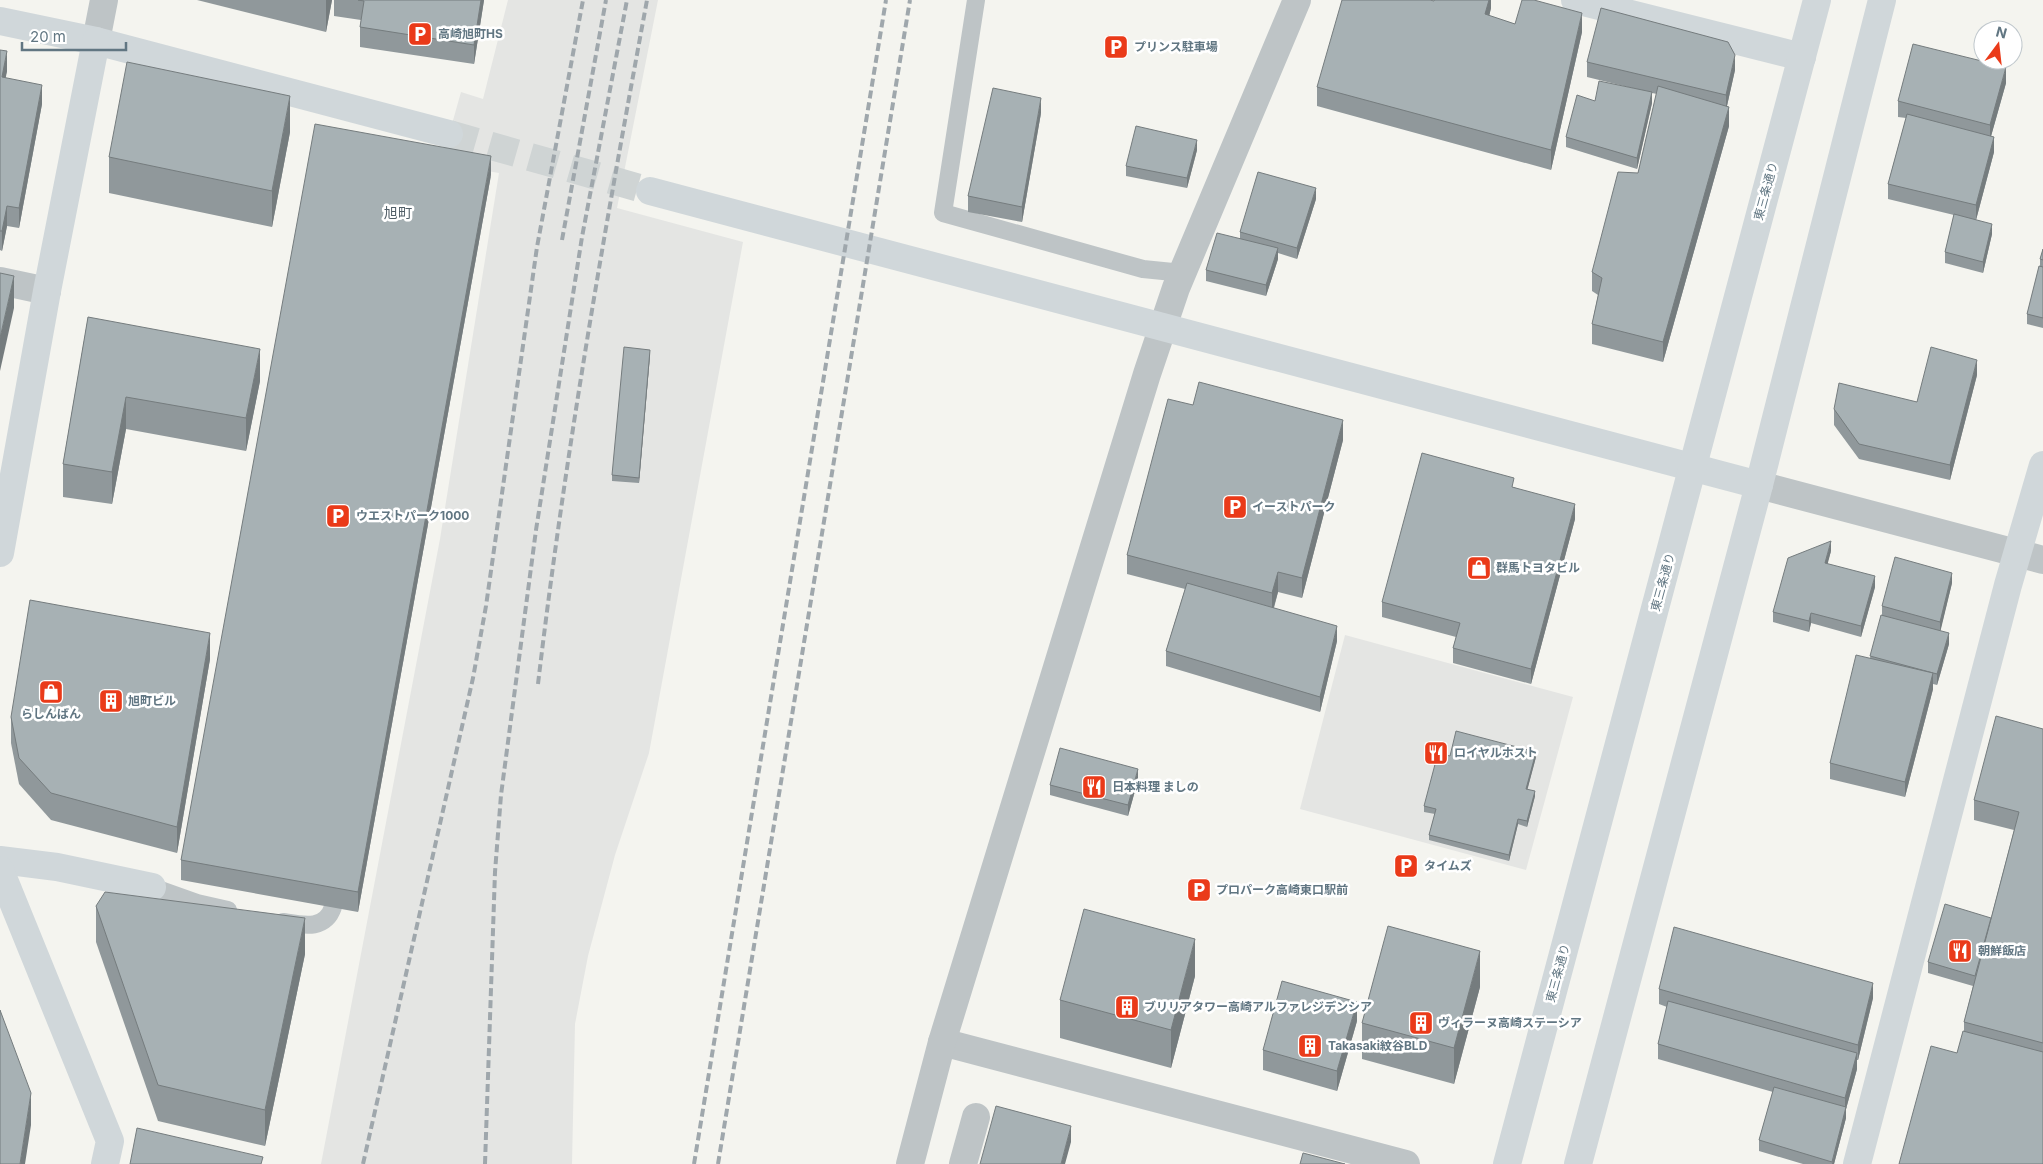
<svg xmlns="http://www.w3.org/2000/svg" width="2043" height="1164" font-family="Inter,'Noto Sans JP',sans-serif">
	<rect width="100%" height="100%" fill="#f4f4ef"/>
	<g fill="#e4e5e3">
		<path d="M508,0H658L617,208L743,242L649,753L615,855L588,956L575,1024L572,1164H321L440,539L499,173L441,163L461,92L483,99Z"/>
		<path d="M1345,635L1573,697L1526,870L1300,809Z"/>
	</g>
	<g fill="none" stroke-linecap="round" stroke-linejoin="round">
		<path stroke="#cfd4d4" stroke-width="28" stroke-dasharray="28 14" stroke-linecap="butt" d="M449,134L650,191"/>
		<g stroke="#bec4c6" stroke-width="18">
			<path d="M976,0L943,213L1143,269L1183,273"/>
			<path d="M152,887L197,903L228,910"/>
			<path d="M283,922C302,925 325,931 333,907"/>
		</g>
		<g stroke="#bec4c6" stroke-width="28">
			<path d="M96,41L104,0"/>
			<path d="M0,281L47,291"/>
			<path d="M1759,485L2043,560"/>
			<path d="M942,1042L1406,1164"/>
			<path d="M910,1164L942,1042L1147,374L1176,288L1297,0"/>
			<path d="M963,1164L976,1117"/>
		</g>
		<g stroke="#d0d7da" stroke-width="28">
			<path d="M1575,0L1802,57"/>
			<path d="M0,21L96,41L449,134"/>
			<path d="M650,191L1759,485"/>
			<path d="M0,553L47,291L96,41"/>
			<path d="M0,860L57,867L152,887"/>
			<path d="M0,870L110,1141L105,1164"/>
			<path d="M1857,1164L2008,585L2043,465"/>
		</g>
		<g stroke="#d0d7da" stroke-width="28">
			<path d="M1507,1164L1817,0"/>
			<path d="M1578,1164L1759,485L1882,0"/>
		</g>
		<g stroke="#9fa7ac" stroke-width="4" stroke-dasharray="8 4" stroke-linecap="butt">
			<path d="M562,240L606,0"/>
			<path d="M538,684C565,455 605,227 647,0"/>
			<path d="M363,1164L473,678L486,606L537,247L583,0"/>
			<path d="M485,1164L495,872L501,795L536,530L582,237L627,0"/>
			<path d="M694,1164L886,0"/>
			<path d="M718,1164L910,0"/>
		</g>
	</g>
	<g fill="#90989b">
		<path d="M197,0H332L326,32Z"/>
		<path d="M334,0H484L474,64L360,47V27L361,20L334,16Z"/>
		<path d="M1491,0V8L1489,16L1515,24L1582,32L1551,170L1317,106V87L1434,1Z"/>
		<path d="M0,50L7,71L5,78L42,104L19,228L7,226L2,251L0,250Z"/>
		<path d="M1587,62L1735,70L1727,106L1729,126L1663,362L1592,344V324L1598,295L1592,291V272L1638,173L1657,94L1652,93V103L1637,169L1566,147V137L1595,101L1636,89L1587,77Z"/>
		<path d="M2006,83L1991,136L1994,152L1976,220L1992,234L1983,273L1945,263V252L1954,215L1888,199V184L1906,118L1898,117V101Z"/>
		<path d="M1041,113L1022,222L968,212V196Z"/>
		<path d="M290,132L272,227L109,193V157Z"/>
		<path d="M1197,150L1187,188L1126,176V166Z"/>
		<path d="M491,175L358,912L181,880V860Z"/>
		<path d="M1316,199L1297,259L1278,253V259L1266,296L1206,281V270L1240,239V232Z"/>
		<path d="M2043,249V328L2027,324V314L2040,266V259Z"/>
		<path d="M88,317L260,381L246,451L126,429L112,504L63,497V464Z"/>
		<path d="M650,355L639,483L612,481V475Z"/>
		<path d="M1977,375L1950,480L1859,459L1834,425V409L1917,402Z"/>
		<path d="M1193,405L1343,440L1302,598L1278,592L1274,608L1337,641L1320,712L1166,666V651L1185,589L1127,574V555Z"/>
		<path d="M1514,487L1575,519L1531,684L1453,663V648L1456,637L1382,617V602Z"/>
		<path d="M1831,551L1827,564L1875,587L1861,637L1811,623L1809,632L1773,622V612Z"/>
		<path d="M1952,583L1940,631L1949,644L1937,685L1933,684V689L1905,797L1830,779V763L1870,658L1882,615V606Z"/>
		<path d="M210,659L177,853L51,820L19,784L11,743V717Z"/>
		<path d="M2043,729V1164L1957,1053L1964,1031V1022L1973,986L1928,973V962L1991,918L2014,830L1974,820V800Z"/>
		<path d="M1450,756L1536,757L1527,790L1535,796L1527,827L1518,824L1509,861L1429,840V835L1435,814L1424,812V806Z"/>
		<path d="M1138,780L1128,816L1050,795V785Z"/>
		<path d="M96,906L305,954L265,1146L158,1121L96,942Z"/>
		<path d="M1195,976L1171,1068L1060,1038V1000Z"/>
		<path d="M1480,987L1454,1084L1362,1059V1023Z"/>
		<path d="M1659,989L1873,998L1858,1060H1857V1069L1846,1109V1118L1834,1164H1803L1759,1151V1140L1773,1092L1658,1059V1044L1667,1007L1659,1004Z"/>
		<path d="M1357,1021L1337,1091L1263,1070V1050Z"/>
	</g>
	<g fill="#757c7e">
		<path d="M326,0H332L326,32Z"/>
		<path d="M481,0H484L474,64V45Z"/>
		<path d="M1489,0H1491V8L1485,34V14Z"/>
		<path d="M1582,13V32L1551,170V150Z"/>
		<path d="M7,51V71L2,97V77Z"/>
		<path d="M1735,55V70L1726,110V95Z"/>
		<path d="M2006,67V83L1990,140V125Z"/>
		<path d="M42,85V104L19,228V208Z"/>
		<path d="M1652,92V103L1637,169V158Z"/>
		<path d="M290,96V132L272,227V191Z"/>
		<path d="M1041,98V113L1022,222V207Z"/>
		<path d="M1729,107V126L1663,362V342Z"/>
		<path d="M1994,137V152L1976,220V205Z"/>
		<path d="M1197,140V150L1187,188V178Z"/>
		<path d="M491,156V175L358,912V892Z"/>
		<path d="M1316,188V199L1297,259V248Z"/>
		<path d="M7,206V226L2,251V231Z"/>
		<path d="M1992,224V234L1983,273V262Z"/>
		<path d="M1278,248V259L1266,296V285Z"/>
		<path d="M14,276V308L0,371V338Z"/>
		<path d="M260,349V381L246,451V418Z"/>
		<path d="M650,350V355L639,483V478Z"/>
		<path d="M1977,360V375L1950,480V465Z"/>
		<path d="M126,397V429L112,504V472Z"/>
		<path d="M1343,420V440L1302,598V578Z"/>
		<path d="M1575,504V519L1531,684V669Z"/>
		<path d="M1831,541V551L1825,574V563Z"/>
		<path d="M1278,572V592L1272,613V593Z"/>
		<path d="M1952,573V583L1940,633V622Z"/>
		<path d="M1875,576V587L1861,637V626Z"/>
		<path d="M1811,613V623L1809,632V621Z"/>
		<path d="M1337,626V641L1320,712V697Z"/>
		<path d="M210,633V659L177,853V827Z"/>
		<path d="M1949,633V644L1937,685V674Z"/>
		<path d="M1933,673V689L1905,797V782Z"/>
		<path d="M1536,752V757L1526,795V789Z"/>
		<path d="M1138,769V780L1128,816V805Z"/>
		<path d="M1535,791V796L1527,827V821Z"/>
		<path d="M1518,819V824L1509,861V855Z"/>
		<path d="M305,918V954L265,1146V1110Z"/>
		<path d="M1195,939V976L1171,1068V1030Z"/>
		<path d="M1480,951V987L1454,1084V1048Z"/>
		<path d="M1873,983V998L1858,1060V1045Z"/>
		<path d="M1357,1002V1021L1337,1091V1071Z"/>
		<path d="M1857,1053V1069L1846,1109V1118L1834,1164H1832L1845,1111V1098Z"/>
		<path d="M31,1093V1125L25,1164H20Z"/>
		<path d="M1071,1126V1142L1065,1164H1061Z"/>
	</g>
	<g fill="#a7b1b4" stroke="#757c7e">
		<path d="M358,0H481L474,45L360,27L364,1Z"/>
		<path d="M1342,0H1430L1434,1V0H1489L1485,14L1515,24L1522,0H1534L1582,13L1551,150L1317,87Z"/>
		<path d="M1601,8L1728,42L1735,55L1726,95L1587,62Z"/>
		<path d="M1913,44L2006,67L1990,125L1898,101Z"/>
		<path d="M0,50L7,51L2,77L42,85L19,208L7,206L2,231H0Z"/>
		<path d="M127,62L290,96L272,191L109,157Z"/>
		<path d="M1599,81L1652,92L1637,158L1566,137L1577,95L1595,101Z"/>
		<path d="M1658,86L1729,107L1663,342L1592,324L1602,278L1592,272L1618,172L1638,173Z"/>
		<path d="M993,88L1041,98L1022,207L968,196Z"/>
		<path d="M1907,114L1994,137L1976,205L1888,184Z"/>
		<path d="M315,124L491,156L358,892L181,860Z"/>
		<path d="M1136,126L1197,140L1187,178L1126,166Z"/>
		<path d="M1258,172L1316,188L1297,248L1240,232Z"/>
		<path d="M1954,214L1992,224L1983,262L1945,252Z"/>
		<path d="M1217,233L1278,248L1266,285L1206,270Z"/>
		<path d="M2043,249V260L2040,259Z"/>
		<path d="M2039,266L2043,267V318L2027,314Z"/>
		<path d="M0,273L14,276L0,338Z"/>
		<path d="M88,317L260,349L246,418L126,397L112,472L63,464Z"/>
		<path d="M624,347L650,350L639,478L612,475Z"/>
		<path d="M1931,347L1977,360L1950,465L1859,444L1834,409L1839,383L1917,402Z"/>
		<path d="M1199,382L1343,420L1302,578L1278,572L1272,593L1127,555L1168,399L1193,405Z"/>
		<path d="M1422,453L1514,478L1512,487L1575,504L1531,669L1453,648L1460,623L1382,602Z"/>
		<path d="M1831,541L1825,563L1875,576L1861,626L1811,613L1809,621L1773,612L1788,558Z"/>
		<path d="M1895,557L1952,573L1940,622L1882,606Z"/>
		<path d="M1187,583L1337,626L1320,697L1166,651Z"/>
		<path d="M30,600L210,633L177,827L51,793L19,758L11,717Z"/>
		<path d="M1881,615L1949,633L1937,674L1870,656Z"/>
		<path d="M1856,655L1933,673L1905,782L1830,763Z"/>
		<path d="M1996,716L2043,729V1043L1964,1022L2019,812L1974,800Z"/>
		<path d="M1456,731L1536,752L1526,789L1535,791L1527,821L1518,819L1509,855L1429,835L1436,809L1424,806L1438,753L1450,756Z"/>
		<path d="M1060,748L1138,769L1128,805L1050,785Z"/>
		<path d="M105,892L305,918L265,1110L158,1085L96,906Z"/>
		<path d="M1945,904L1991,918L1975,976L1928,962Z"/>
		<path d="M1084,909L1195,939L1171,1030L1060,1000Z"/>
		<path d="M1388,926L1480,951L1454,1048L1362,1023Z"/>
		<path d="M1674,927L1873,983L1858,1045L1659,989Z"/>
		<path d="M1282,981L1357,1002L1337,1071L1263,1050Z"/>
		<path d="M1668,1001L1857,1053L1845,1098L1658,1044Z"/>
		<path d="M0,1010L31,1093L20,1164H0Z"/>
		<path d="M1963,1031L2043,1052V1164H1899L1931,1046L1957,1053Z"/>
		<path d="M1774,1087L1846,1107L1832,1162L1759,1140Z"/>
		<path d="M996,1106L1071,1126L1061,1164H980Z"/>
		<path d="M137,1128L263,1157L261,1164H130Z"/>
		<path d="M1303,1153L1345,1164H1300Z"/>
	</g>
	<defs>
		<symbol id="parking-square" viewBox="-11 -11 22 22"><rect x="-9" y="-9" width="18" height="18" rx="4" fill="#ea3a19" stroke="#fff"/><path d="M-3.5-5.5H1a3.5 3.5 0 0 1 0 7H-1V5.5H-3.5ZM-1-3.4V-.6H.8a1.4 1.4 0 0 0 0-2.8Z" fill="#fff"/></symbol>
		<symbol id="shop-square" viewBox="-11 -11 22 22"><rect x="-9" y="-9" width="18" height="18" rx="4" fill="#ea3a19" stroke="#fff"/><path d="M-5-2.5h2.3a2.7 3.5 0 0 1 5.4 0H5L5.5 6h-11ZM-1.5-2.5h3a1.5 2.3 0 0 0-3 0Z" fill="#fff"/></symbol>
		<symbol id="building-square" viewBox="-11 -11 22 22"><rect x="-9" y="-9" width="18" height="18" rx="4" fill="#ea3a19" stroke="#fff"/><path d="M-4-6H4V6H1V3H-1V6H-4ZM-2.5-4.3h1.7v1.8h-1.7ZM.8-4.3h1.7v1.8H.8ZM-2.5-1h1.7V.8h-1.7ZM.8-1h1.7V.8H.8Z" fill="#fff"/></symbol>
		<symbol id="restaurant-square" viewBox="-11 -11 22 22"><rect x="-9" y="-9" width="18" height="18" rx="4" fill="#ea3a19" stroke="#fff"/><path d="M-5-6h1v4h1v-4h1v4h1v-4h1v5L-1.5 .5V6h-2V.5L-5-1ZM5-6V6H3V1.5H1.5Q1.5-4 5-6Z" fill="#fff"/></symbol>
	</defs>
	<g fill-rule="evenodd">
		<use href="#parking-square" x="406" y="20" width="28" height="28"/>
		<use href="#parking-square" x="1102" y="33" width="28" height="28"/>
		<use href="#parking-square" x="1221" y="493" width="28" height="28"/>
		<use href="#parking-square" x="324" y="502" width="28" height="28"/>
		<use href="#shop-square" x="1465" y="554" width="28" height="28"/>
		<use href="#shop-square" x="37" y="678" width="28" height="28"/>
		<use href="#building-square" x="97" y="687" width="28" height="28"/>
		<use href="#restaurant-square" x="1422" y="739" width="28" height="28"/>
		<use href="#restaurant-square" x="1080" y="773" width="28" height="28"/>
		<use href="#parking-square" x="1392" y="852" width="28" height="28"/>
		<use href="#parking-square" x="1185" y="876" width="28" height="28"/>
		<use href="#restaurant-square" x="1946" y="937" width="28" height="28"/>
		<use href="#building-square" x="1113" y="993" width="28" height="28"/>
		<use href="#building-square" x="1407" y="1009" width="28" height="28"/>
		<use href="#building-square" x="1296" y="1032" width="28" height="28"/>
	</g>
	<g text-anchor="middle" stroke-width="5" stroke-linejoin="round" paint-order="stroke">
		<g font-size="12" font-weight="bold" fill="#617682" stroke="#fff" text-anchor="start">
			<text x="438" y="38">高崎旭町HS</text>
			<text x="1134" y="51">プリンス駐車場</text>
			<text x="1252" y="511">イーストパーク</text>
			<text x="356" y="520">ウエストパーク1000</text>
			<text x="1496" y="572">群馬トヨタビル</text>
			<text x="128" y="705">旭町ビル</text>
			<text x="51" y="718" text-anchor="middle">らしんばん</text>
			<text x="1454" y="757">ロイヤルホスト</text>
			<text x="1112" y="791">日本料理 ましの</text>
			<text x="1424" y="870">タイムズ</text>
			<text x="1216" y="894">プロパーク高崎東口駅前</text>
			<text x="1978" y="955">朝鮮飯店</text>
			<text x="1144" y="1011">ブリリアタワー高崎アルファレジデンシア</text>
			<text x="1438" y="1027">ヴィラーヌ高崎ステーシア</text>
			<text x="1328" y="1050">Takasaki紋谷BLD</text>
		</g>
		<g font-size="12" fill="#617682" stroke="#fff">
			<text transform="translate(1766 191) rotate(-75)" y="4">東三条通り</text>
			<text transform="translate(1663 582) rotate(-75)" y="4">東三条通り</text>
			<text transform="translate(1558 973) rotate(-75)" y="4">東三条通り</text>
		</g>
		<g font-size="14" fill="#505e67" stroke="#fff">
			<text x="398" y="218">旭町</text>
		</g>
	</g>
	<g transform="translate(1998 45) rotate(15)"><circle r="24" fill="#ffffff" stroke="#c0c8cd"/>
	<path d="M0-4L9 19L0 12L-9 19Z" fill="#ea3a19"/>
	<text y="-8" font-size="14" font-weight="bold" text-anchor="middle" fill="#617682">N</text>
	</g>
	<path d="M22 42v8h104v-8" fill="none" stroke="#617682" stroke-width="2.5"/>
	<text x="30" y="42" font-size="15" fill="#617682" stroke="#ffffff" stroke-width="4" paint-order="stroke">20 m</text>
</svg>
